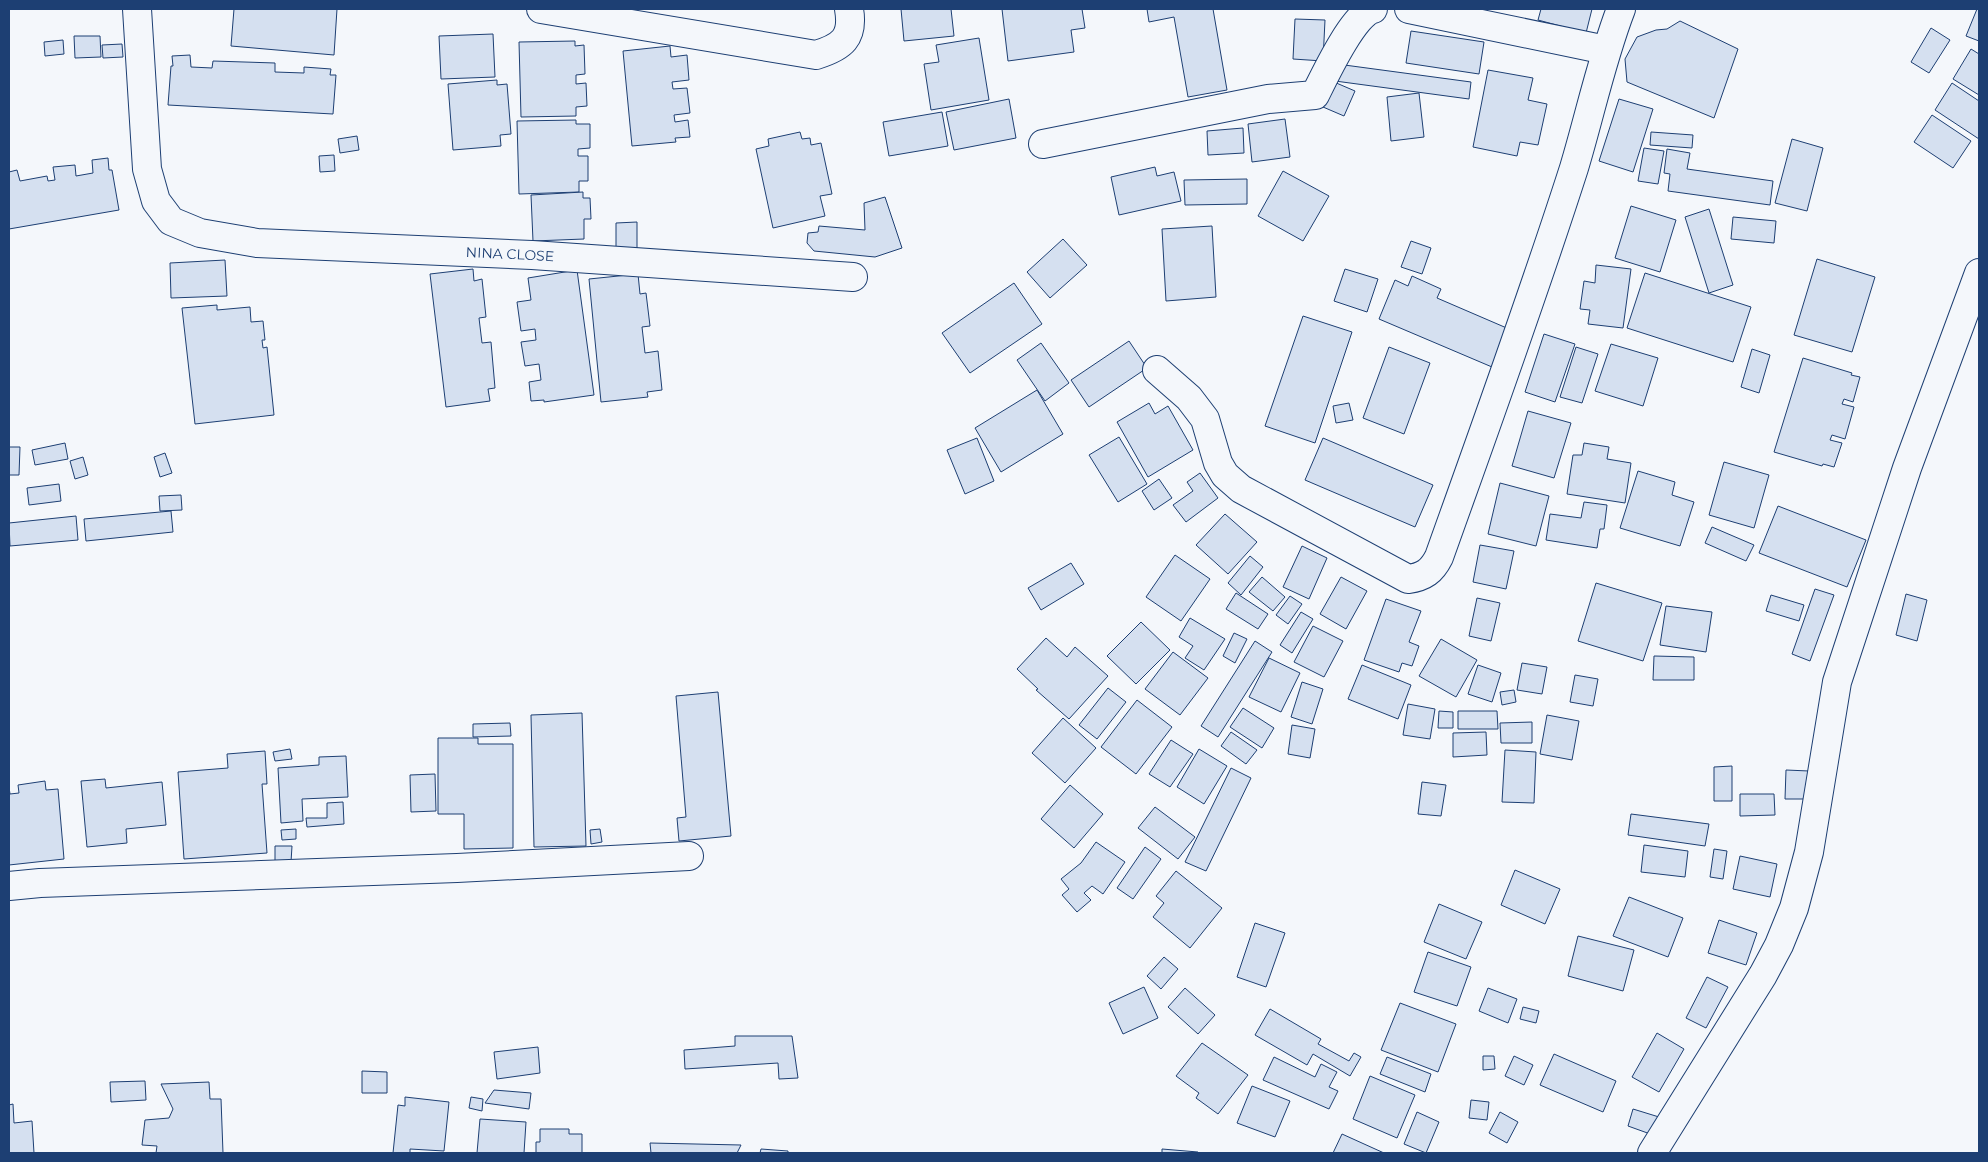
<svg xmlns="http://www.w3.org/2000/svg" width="1988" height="1162" font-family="Montserrat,sans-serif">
	<rect width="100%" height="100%" fill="#f4f7fb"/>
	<g fill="#d5e0f0" stroke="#1d3f73">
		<path d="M234,9H337L334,55L231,46Z"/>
		<path d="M901,9H951L954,36L904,41Z"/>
		<path d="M1002,9H1082L1085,28L1071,30L1074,52L1008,61Z"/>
		<path d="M1147,9H1213L1227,90L1188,97L1174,17L1149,22Z"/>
		<path d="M1541,9H1592L1586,33L1538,20Z"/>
		<path d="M1977,9H1979V41L1966,36Z"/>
		<path d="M1295,19L1325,20L1323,61L1293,59Z"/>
		<path d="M1680,21L1738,49L1714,118L1627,82L1625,59L1637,37L1656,30L1667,29Z"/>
		<path d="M1931,28L1950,40L1929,73L1911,62Z"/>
		<path d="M1411,31L1484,42L1479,74L1406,63Z"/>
		<path d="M493,34L495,77L441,79L439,36Z"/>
		<path d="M74,36H100L101,57L75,58Z"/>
		<path d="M979,38L989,100L931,110L924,64L939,62L936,45Z"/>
		<path d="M63,40L64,54L45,56L44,42Z"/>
		<path d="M575,41V46L584,45L585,74L576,75V84L586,83L587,106L576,107V116L521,117L519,42Z"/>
		<path d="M122,44L123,57L103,58L102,45Z"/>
		<path d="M670,46L671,57L687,55L689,80L672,82L673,89L687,88L690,113L674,115L675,122L688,120L690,137L675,138L676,142L632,146L623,51Z"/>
		<path d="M1971,49L1979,54V95L1953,79Z"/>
		<path d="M190,55L191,67L212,68L213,61L275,63V72L304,73V67L331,69L330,75H336L333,114L168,105L171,66H173L172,56Z"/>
		<path d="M1337,64L1471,82L1469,99L1335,81Z"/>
		<path d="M1488,70L1533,78L1528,100L1547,104L1538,145L1520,142L1517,156L1473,147Z"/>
		<path d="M497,80V85L507,84L511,134L500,135L501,146L453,150L448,84Z"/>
		<path d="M1334,82L1355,91L1344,116L1323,107Z"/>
		<path d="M1952,83L1979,101V139L1935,110Z"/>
		<path d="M1419,93L1424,137L1391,141L1387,97Z"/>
		<path d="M1009,99L1016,138L954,150L946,112Z"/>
		<path d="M1619,99L1653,109L1633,172L1599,161Z"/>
		<path d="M942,112L948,146L889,156L883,122Z"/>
		<path d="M1932,115L1971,141L1953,168L1914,142Z"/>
		<path d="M1285,119L1290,157L1252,162L1248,124Z"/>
		<path d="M576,120V124H590V148L578,149V156H588V181H579V192L519,194L517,121Z"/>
		<path d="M1243,128L1244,153L1208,155L1207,131Z"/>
		<path d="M800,132L802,139L810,138L811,145L821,143L832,194L820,196L825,216L773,228L756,149L769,146L768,139Z"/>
		<path d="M1651,132L1693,135L1692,148L1650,145Z"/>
		<path d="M357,136L359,150L340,153L338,139Z"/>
		<path d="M1792,139L1823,148L1807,211L1775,203Z"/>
		<path d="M1644,148L1664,151L1658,184L1638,181Z"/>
		<path d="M1667,149L1690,153L1687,169L1773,181L1770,205L1668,191L1670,174L1664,173Z"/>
		<path d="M334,155L335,171L320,172L319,156Z"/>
		<path d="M108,158L109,170H112L119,210L9,229V172L17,170L20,181L47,176L48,181L55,180L53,167L75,165L76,176L93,173L92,160Z"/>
		<path d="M1155,167L1157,176L1174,172L1181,201L1119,215L1111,177Z"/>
		<path d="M1283,171L1329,196L1303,241L1258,216Z"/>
		<path d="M1247,179V204L1185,205L1184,180Z"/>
		<path d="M583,192V198H590L591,219H584V239L533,241L531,195Z"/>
		<path d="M885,197L902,248L875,257L814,251L807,243L808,233L818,232L819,226L865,230L864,203Z"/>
		<path d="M1631,206L1676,220L1660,272L1615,258Z"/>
		<path d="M1709,209L1733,285L1709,293L1685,217Z"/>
		<path d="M1733,217L1776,221L1774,243L1731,239Z"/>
		<path d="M637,222V249H616V223Z"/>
		<path d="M1212,226L1216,297L1166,301L1162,229Z"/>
		<path d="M1063,239L1087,265L1050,298L1027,272Z"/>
		<path d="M1411,241L1431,248L1422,274L1401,267Z"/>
		<path d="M1817,259L1875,277L1852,352L1794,335Z"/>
		<path d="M225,260L227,296L171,298L170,263Z"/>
		<path d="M1596,265L1631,269L1623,328L1588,324L1590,310L1580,309L1584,281L1595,283Z"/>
		<path d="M473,269L474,281L482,279L486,317L479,318L482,343L491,342L495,388L488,389L490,401L446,407L430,274Z"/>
		<path d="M1345,269L1378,279L1367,312L1334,301Z"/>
		<path d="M577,270L594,395L544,402V400L531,401L529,382L541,380L539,364L525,366L521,342L536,340L535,329L521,331L517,302L531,300L528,278Z"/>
		<path d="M1645,273L1751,307L1733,362L1627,328Z"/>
		<path d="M638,274L640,294L646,293L650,326L642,327L645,353L658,351L662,390L647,392L648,397L601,402L589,279Z"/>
		<path d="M1412,276L1441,289L1437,298L1509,329L1492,367L1379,319L1395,280L1408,286Z"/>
		<path d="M1014,283L1042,324L970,373L942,333Z"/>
		<path d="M217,305V310L250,307L251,322L263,321L265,340H262L263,348L267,347L274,415L195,424L182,308Z"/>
		<path d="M1303,316L1352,332L1315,443L1265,426Z"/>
		<path d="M1544,334L1575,344L1555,402L1525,392Z"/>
		<path d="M1129,341L1147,368L1089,407L1071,380Z"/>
		<path d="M1041,343L1069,383L1045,401L1017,360Z"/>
		<path d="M1611,344L1658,358L1643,406L1595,391Z"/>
		<path d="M1389,347L1430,363L1404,434L1363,418Z"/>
		<path d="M1576,347L1598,354L1582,403L1560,397Z"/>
		<path d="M1752,349L1770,355L1759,393L1741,387Z"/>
		<path d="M1803,358L1852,373L1851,375L1860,377L1853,402L1844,399L1842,404L1854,407L1845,439L1832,435L1830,440L1842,443L1834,467L1823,464L1822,466L1774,452Z"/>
		<path d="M1037,390L1063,434L1001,472L975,428Z"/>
		<path d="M1149,403L1155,414L1168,406L1193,450L1148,477L1117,422Z"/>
		<path d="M1349,403L1353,420L1336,423L1333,406Z"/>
		<path d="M1528,411L1571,423L1554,478L1512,466Z"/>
		<path d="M1119,437L1147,484L1118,502L1089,455Z"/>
		<path d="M977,438L994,481L965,494L947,450Z"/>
		<path d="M1323,438L1433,485L1415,527L1305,480Z"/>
		<path d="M65,443L68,459L35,465L32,450Z"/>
		<path d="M1584,443L1609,447L1607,459L1631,463L1625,503L1567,494L1573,455H1582Z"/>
		<path d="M9,447H20L19,475H9Z"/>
		<path d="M165,453L172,473L160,477L154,457Z"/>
		<path d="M83,457L88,475L75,479L70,461Z"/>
		<path d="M1724,462L1769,475L1754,528L1709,515Z"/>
		<path d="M1638,471L1675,482L1672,495L1694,502L1680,546L1620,528Z"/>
		<path d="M1200,473L1218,498L1186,522L1173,505L1193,491L1187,482Z"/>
		<path d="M1159,479L1172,498L1154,510L1142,491Z"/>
		<path d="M1500,483L1549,496L1536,546L1488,534Z"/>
		<path d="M59,484L61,501L29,505L27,488Z"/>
		<path d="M181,495L182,510L160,511L159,496Z"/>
		<path d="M1584,502L1607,505L1604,529H1600L1597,548L1546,540L1550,514L1581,518Z"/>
		<path d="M1778,506L1866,540L1847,587L1759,553Z"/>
		<path d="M171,511L173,532L86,541L84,519Z"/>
		<path d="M1225,514L1257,542L1228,574L1196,545Z"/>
		<path d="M76,516L78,540L10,546L9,523Z"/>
		<path d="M1712,527L1754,545L1746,561L1705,543Z"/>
		<path d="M1480,545L1514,551L1506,589L1473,582Z"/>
		<path d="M1302,546L1327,558L1309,599L1283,587Z"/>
		<path d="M1175,555L1210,579L1181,621L1146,597Z"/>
		<path d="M1250,556L1263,567L1241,595L1228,583Z"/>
		<path d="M1071,563L1084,584L1041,610L1028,588Z"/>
		<path d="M1262,577L1285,597L1273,611L1249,592Z"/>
		<path d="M1341,577L1367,591L1346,629L1320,614Z"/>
		<path d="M1596,583L1662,603L1643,661L1578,641Z"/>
		<path d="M1815,589L1834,595L1810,661L1792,654Z"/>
		<path d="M1236,593L1268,614L1258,629L1226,609Z"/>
		<path d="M1906,594L1927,600L1917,641L1896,635Z"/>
		<path d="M1771,595L1804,605L1799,621L1766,611Z"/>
		<path d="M1290,596L1302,604L1288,624L1276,615Z"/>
		<path d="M1477,598L1500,603L1491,641L1469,636Z"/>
		<path d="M1386,599L1421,611L1409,642L1419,646L1412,666L1402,663L1399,672L1364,660Z"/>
		<path d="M1666,606L1712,612L1706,652L1660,645Z"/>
		<path d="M1301,612L1313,619L1292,653L1280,645Z"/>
		<path d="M1190,618L1225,639L1204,670L1185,658L1193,646L1179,637Z"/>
		<path d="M1141,622L1170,650L1136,684L1107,656Z"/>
		<path d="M1313,626L1343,641L1324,677L1294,662Z"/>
		<path d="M1234,633L1247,639L1235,663L1223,656Z"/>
		<path d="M1046,638L1067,657L1075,647L1108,676L1069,719L1036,690L1038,689L1017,669Z"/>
		<path d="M1441,639L1477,660L1456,697L1419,676Z"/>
		<path d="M1255,641L1272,652L1218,737L1201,726Z"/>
		<path d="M1173,652L1208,678L1180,715L1145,689Z"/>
		<path d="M1654,656L1694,657V680H1653Z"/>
		<path d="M1269,658L1300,673L1281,712L1249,697Z"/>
		<path d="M1522,663L1547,667L1542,694L1517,690Z"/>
		<path d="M1362,665L1411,685L1398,719L1348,699Z"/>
		<path d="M1478,665L1501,673L1492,702L1468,694Z"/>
		<path d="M1575,675L1598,679L1593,706L1570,702Z"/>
		<path d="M1302,682L1323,689L1312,724L1291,717Z"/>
		<path d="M1108,688L1126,702L1097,739L1079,725Z"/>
		<path d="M1514,690L1516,702L1502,705L1500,692Z"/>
		<path d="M718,692L731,836L679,841L677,818L686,817L676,696Z"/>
		<path d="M1137,700L1172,727L1136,774L1101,747Z"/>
		<path d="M1408,704L1435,709L1430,739L1403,735Z"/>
		<path d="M1243,708L1274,728L1262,748L1230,727Z"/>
		<path d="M1439,711L1453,712V728H1438Z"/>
		<path d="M1458,711H1497L1498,729H1458Z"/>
		<path d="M582,713L586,846L534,847L531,715Z"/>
		<path d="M1547,715L1579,721L1572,760L1540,754Z"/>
		<path d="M1063,718L1096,748L1065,783L1032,753Z"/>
		<path d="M1532,722V743H1501L1500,723Z"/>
		<path d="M510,723L511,736L473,737V724Z"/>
		<path d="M1292,725L1315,729L1310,758L1288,754Z"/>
		<path d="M1231,732L1257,750L1246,764L1221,746Z"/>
		<path d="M1486,732L1487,755L1453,757V733Z"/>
		<path d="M438,738H478V744H513V848L464,849V814H438Z"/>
		<path d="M1171,740L1193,754L1170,787L1149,774Z"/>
		<path d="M290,749L292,759L275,761L273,752Z"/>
		<path d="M1199,749L1227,766L1204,804L1177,787Z"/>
		<path d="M1505,750L1536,752L1534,803L1502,802Z"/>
		<path d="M265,751L267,784H262L267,853L184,859L178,772L228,768L227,754Z"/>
		<path d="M346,756L348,797L302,799L303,821L281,823L278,768L319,765V757Z"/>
		<path d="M1732,766V801H1714V767Z"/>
		<path d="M1231,768L1251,778L1206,871L1185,862Z"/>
		<path d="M1786,770L1809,771L1808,799H1785Z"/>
		<path d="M435,774L436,811L411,812L410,775Z"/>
		<path d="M105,779L106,788L162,782L166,825L126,829L127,843L87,847L81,781Z"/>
		<path d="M45,781L46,790L58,789L64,859L9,865V787L10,794L19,793L18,785Z"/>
		<path d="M1422,782L1446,785L1441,816L1418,814Z"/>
		<path d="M1070,785L1103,814L1074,848L1041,819Z"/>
		<path d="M1740,794H1774L1775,815L1740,816Z"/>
		<path d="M343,802L344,824L307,827L306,818H327V803Z"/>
		<path d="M1155,807L1195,837L1178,859L1138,828Z"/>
		<path d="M1631,814L1709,824L1705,846L1628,835Z"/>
		<path d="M296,829V839L282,840L281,830Z"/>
		<path d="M600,829L602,842L591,844L590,830Z"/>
		<path d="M1096,842L1125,862L1103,894L1092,886L1084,893L1091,900L1077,912L1062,895L1069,889L1061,879L1081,863Z"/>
		<path d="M1644,845L1688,851L1685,877L1641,872Z"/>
		<path d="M275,846H292L291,862L275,861Z"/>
		<path d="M1145,847L1161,859L1133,899L1117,888Z"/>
		<path d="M1714,849L1727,851L1723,879L1710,877Z"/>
		<path d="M1740,856L1777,864L1770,897L1733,889Z"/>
		<path d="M1515,870L1560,889L1545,924L1501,905Z"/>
		<path d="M1176,871L1222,908L1190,948L1153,917L1164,903L1156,896Z"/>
		<path d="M1629,897L1683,918L1668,957L1613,936Z"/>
		<path d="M1439,904L1482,922L1466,959L1424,942Z"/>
		<path d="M1719,920L1757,933L1746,965L1708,953Z"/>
		<path d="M1255,923L1285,933L1266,987L1237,977Z"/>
		<path d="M1578,936L1634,950L1623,991L1568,976Z"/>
		<path d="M1428,952L1471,967L1457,1006L1414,992Z"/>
		<path d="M1164,957L1178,969L1161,989L1147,976Z"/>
		<path d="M1707,977L1728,987L1706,1028L1686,1018Z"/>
		<path d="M1144,987L1158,1018L1123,1034L1109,1003Z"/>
		<path d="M1185,988L1215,1015L1198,1034L1168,1007Z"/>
		<path d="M1488,988L1517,999L1508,1023L1479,1011Z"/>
		<path d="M1400,1003L1456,1024L1438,1072L1381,1050Z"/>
		<path d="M1523,1007L1539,1011L1536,1023L1520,1019Z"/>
		<path d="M1270,1009L1321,1039L1318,1044L1349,1061L1354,1053L1361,1057L1350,1076L1313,1054L1307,1065L1255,1035Z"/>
		<path d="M1657,1033L1684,1049L1659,1092L1632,1077Z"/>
		<path d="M735,1036H792L798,1078L779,1079L778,1063L685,1069L684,1050L735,1046Z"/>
		<path d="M1202,1043L1248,1075L1218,1114L1196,1098L1199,1093L1176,1076Z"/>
		<path d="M538,1047L540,1073L497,1079L494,1052Z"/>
		<path d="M1554,1054L1616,1081L1603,1112L1540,1085Z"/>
		<path d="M1483,1056H1494L1495,1069L1483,1070Z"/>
		<path d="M1514,1056L1533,1065L1524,1085L1505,1076Z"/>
		<path d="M1274,1057L1315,1077L1321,1064L1337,1072L1329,1087L1338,1091L1329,1109L1263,1080Z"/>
		<path d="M1387,1057L1431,1074L1425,1092L1380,1074Z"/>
		<path d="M362,1071L387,1072V1093H362Z"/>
		<path d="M1370,1076L1415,1095L1397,1138L1353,1119Z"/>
		<path d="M145,1081L146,1100L111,1102L110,1082Z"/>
		<path d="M209,1082L210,1099H221L223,1153H156L157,1146L142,1145L145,1120L169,1118L173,1109L161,1084Z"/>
		<path d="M1252,1086L1290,1101L1275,1137L1237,1123Z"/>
		<path d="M494,1090L531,1093L529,1109L485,1103Z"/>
		<path d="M405,1097L449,1102L444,1151L410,1149V1153H393L398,1105L405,1106Z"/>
		<path d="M471,1097L483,1099L482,1111L469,1108Z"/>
		<path d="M1471,1100L1489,1102L1487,1120L1469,1118Z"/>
		<path d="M13,1104L14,1123L32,1121L34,1153H9V1105Z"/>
		<path d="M1633,1109L1659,1117L1653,1135L1628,1126Z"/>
		<path d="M1417,1112L1439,1122L1426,1153L1404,1144Z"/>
		<path d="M1500,1112L1518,1122L1507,1143L1489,1133Z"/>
		<path d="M480,1119L526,1122L524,1153H477Z"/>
		<path d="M540,1129H569V1134H582V1153H536V1142H540Z"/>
		<path d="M1342,1134L1384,1153H1333Z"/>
		<path d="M650,1143L741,1145L737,1153H651Z"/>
		<path d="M761,1149L788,1151V1153H760Z"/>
		<path d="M1162,1149L1198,1152V1153H1162Z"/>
	</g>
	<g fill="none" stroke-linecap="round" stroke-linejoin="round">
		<defs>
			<g id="minor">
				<path id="s1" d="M137,9L147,169L156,201L171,221L200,233L257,243L532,255L853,277"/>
				<path d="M541,9L816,55C842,47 854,38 849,9"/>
				<path d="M1409,9L1606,50"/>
				<path d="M1043,144L1268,99L1315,95C1324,77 1354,13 1373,9"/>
				<path d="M1157,370L1189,398L1205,419L1218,463L1225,475L1241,489L1408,579C1424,577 1432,571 1439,557C1485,428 1532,299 1574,168C1590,115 1601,61 1621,9"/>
				<path d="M9,886L40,883L457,868L689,856"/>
				<path d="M1652,1153L1763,975L1779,945L1794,908L1809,852L1837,682L1907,468L1979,273"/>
			</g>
		</defs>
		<use href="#minor" stroke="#1d3f73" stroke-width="30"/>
		<use href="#minor" stroke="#f4f7fb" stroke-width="28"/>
	</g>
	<g text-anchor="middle" stroke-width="4" stroke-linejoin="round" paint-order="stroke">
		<g font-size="14" fill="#1d3f73" stroke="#f4f7fb">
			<text dy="5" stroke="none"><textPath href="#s1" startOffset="561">NINA CLOSE</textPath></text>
		</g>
	</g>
	<rect width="1988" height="1162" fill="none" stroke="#1d3f73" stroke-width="20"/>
</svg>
